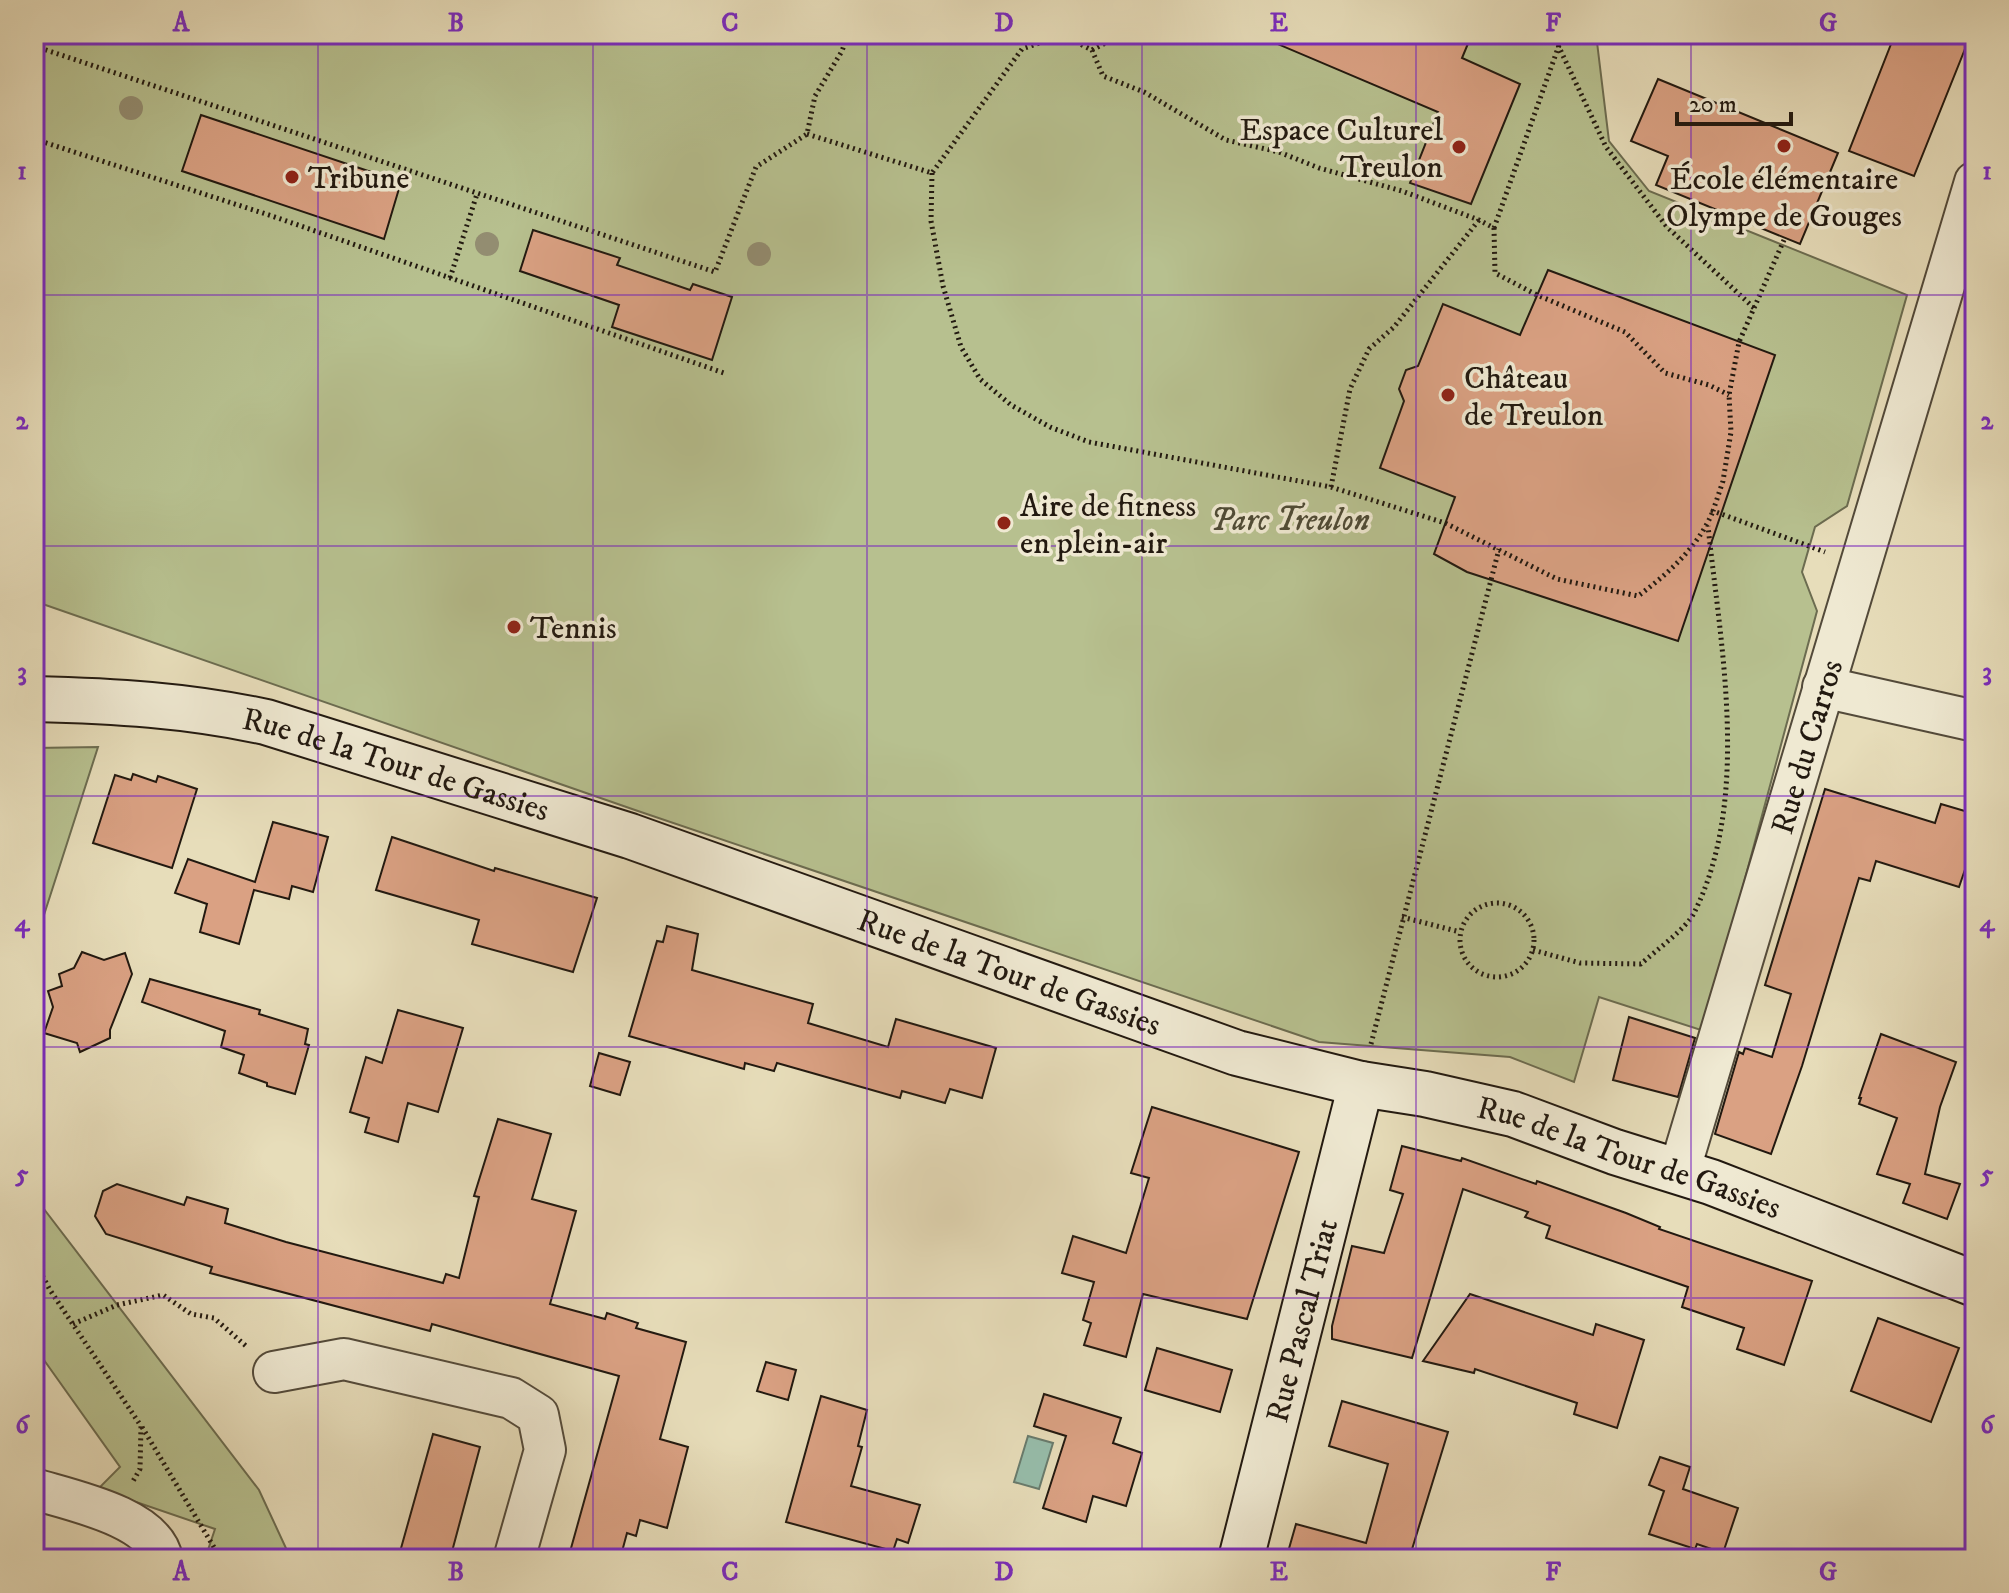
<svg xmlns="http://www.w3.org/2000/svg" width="2009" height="1593" font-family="'IM FELL DW Pica',serif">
	<rect width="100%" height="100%" fill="#e7ddba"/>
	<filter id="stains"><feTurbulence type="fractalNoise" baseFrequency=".0025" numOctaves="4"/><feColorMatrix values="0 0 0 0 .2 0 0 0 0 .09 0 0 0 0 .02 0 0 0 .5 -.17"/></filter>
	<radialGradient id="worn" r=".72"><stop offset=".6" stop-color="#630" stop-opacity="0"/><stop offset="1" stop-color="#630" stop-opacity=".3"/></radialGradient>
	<g fill="#b7c08f" stroke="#6c6c50" stroke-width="2">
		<path d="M34,34H1596L1609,141L1649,191L1907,295L1847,506L1815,527L1802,572L1817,611L1704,1031L1599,997L1574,1082L1510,1057L1319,1042L635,810L34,601Z"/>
		<path d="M98,747L34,946V748Z"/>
		<path d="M34,1196L259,1490L291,1559H205L215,1529L98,1489L120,1467L34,1346Z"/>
	</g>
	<path fill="#97bdab" stroke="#687b6d" stroke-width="2" d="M1028,1436L1053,1443L1039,1489L1014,1482Z"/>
	<g fill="#daa183" stroke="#221910" stroke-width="2">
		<path d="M1254,34H1472L1462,58L1520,84L1471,204L1410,183L1438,112Z"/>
		<path d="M1895,34H1971L1914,176L1849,151Z"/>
		<path d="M1658,79L1838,153L1800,244L1656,185L1668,156L1631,141Z"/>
		<path d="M201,115L401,182L384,239L182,171Z"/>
		<path d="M533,230L620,258L617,265L690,290L693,284L732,297L712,360L612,327L619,305L520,271Z"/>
		<path d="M1548,270L1775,355L1678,641L1467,572L1434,554L1455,497L1380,468L1404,401L1399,389L1406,370L1418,366L1443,304L1520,335Z"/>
		<path d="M133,774L156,782L158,776L197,789L172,868L93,843L115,775L131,780Z"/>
		<path d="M1825,789L1935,823L1941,804L1975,814V860L1969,858L1959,887L1876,861L1870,881L1859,878L1802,1066L1771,1154L1715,1134L1739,1052L1743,1054L1745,1048L1772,1057L1791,994L1765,985Z"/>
		<path d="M273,822L328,837L313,892L292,886L289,899L254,890L239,944L200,932L207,904L175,893L188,859L255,882Z"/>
		<path d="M392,837L494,871L495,868L597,898L573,972L472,944L479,920L376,890Z"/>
		<path d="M667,926L698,934L692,970L813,1004L808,1023L888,1047L896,1019L996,1048L982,1098L950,1089L945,1103L902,1091L900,1098L777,1063L774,1071L745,1063L744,1069L629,1036L657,941L663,942Z"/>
		<path d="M82,952L104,960L125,953L132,974L110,1030V1038L80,1052L77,1043L44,1033L53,1007L48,991L62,986L59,974L74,968Z"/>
		<path d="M150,979L260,1010L259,1014L308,1029L305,1044L309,1045L295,1094L267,1086V1083L239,1073L244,1055L221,1047L225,1031L142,1002Z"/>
		<path d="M398,1010L463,1028L438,1112L408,1103L398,1142L365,1132L369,1118L350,1112L366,1057L382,1063Z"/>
		<path d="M1629,1017L1695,1038L1678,1097L1613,1080Z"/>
		<path d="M1881,1034L1956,1062L1940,1107L1925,1174L1960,1184L1947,1219L1903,1203L1910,1184L1877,1174L1897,1118L1859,1104L1861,1098H1859Z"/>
		<path d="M599,1053L630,1062L620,1095L590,1086Z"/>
		<path d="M1152,1107L1299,1152L1247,1319L1143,1294L1126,1357L1084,1345L1091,1323L1083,1320L1094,1282L1062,1273L1073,1236L1126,1253L1149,1178L1131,1173Z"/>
		<path d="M498,1119L551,1134L532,1199L576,1211L550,1304L605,1319L607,1313L638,1323L636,1328L686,1342L660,1439L688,1447L667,1528L640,1520L636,1536L627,1533L620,1559H568L619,1376L432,1324L430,1331L210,1273L212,1267L106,1234L95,1216L103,1191L117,1184L184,1205L187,1197L228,1209L225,1223L286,1242L443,1283L446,1274L459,1278L479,1197L474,1196Z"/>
		<path d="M1402,1146L1461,1161L1462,1158L1536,1184L1537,1181L1626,1213L1660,1227L1659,1229L1812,1281L1784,1365L1737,1349L1744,1328L1682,1307L1688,1287L1546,1238L1550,1226L1525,1217L1528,1212L1463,1189L1412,1358L1332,1339V1326L1352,1246L1384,1253L1403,1194L1390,1190Z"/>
		<path d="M1470,1294L1593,1335L1596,1324L1644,1340L1617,1428L1574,1414L1577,1403L1475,1369L1474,1373L1423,1361Z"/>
		<path d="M1878,1318L1959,1348L1931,1422L1851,1391Z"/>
		<path d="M1157,1348L1232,1370L1220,1412L1145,1390Z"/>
		<path d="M766,1362L796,1370L788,1400L757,1391Z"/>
		<path d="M1044,1394L1121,1418L1113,1443L1142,1453L1126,1506L1093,1496L1086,1522L1043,1508L1066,1436L1034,1426Z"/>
		<path d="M821,1396L867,1410L858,1446L862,1447L851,1486L920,1505L908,1543L897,1539L893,1551L786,1522Z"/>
		<path d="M1342,1401L1448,1432L1409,1559H1286L1296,1524L1366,1543L1388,1464L1329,1446Z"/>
		<path d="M433,1434L480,1447L450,1559H398Z"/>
		<path d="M1660,1457L1690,1467L1683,1489L1738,1508L1723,1553L1697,1544L1695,1549L1649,1534L1664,1491L1649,1485Z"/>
	</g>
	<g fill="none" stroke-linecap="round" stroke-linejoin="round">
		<defs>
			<g id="street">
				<path d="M1823,687L1975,721"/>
				<path id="s1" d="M1679,1172L1975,182"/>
				<path d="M274,1372L344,1359L511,1398L538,1415L545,1450L514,1559"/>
				<path d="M34,1489C70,1500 155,1517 162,1559"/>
			</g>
			<g id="secondary">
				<path id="s2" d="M34,699C115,701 186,705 266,722L630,836L1237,1053L1361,1084L1425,1094L1513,1114L1615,1152L1711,1182L1975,1284"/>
				<path id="s3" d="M1241,1559L1361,1084"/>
			</g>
		</defs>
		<use href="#street" stroke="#534a3a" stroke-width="44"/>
		<use href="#secondary" stroke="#221910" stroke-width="48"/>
		<g stroke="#221910" stroke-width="5" stroke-dasharray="2 4" stroke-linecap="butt">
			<path d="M1558,45L1606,147L1667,227L1754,308"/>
			<path d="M34,46L715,272L756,167L807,134L815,96L842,51L848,34"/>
			<path d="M1092,50L1123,34"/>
			<path d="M807,134L932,173L1022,49L1062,35L1092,50L1103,76L1144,92L1226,140L1279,152L1319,168L1402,191L1479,220L1494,228L1495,273L1537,295L1625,332L1665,373L1709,385L1729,395"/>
			<path d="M34,139L272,216L724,373"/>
			<path d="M932,173L931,221L943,286L961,347L980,379L1011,405L1050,427L1089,442L1331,487L1445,523L1557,579L1638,596C1668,574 1699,546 1713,511"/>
			<path d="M1494,228L1563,34"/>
			<path d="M1784,240L1739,342L1729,395L1731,432L1723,481L1713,511L1825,552"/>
			<path d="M450,278L477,194"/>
			<path d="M1331,487L1350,389L1369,349L1394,327L1479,220"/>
			<circle cx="1497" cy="940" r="37"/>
			<path d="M1402,917L1460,932"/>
			<path d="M1533,950L1580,963L1641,964C1655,951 1686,929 1694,913C1751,799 1721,649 1708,526"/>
			<path d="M1371,1044L1499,549"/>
			<path d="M34,1260L50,1290L141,1426L140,1469L132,1483"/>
			<path d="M73,1324L117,1305L163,1295L191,1314L214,1318L246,1346"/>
			<path d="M142,1427L221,1559"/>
		</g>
		<use href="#street" stroke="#efe9d2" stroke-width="40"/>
		<use href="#secondary" stroke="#efe9d2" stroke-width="44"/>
	</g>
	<g fill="#938d71">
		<circle cx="131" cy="108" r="12"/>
		<circle cx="487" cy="244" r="12"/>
		<circle cx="759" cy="254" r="12"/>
	</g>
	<path fill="none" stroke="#7b2cbf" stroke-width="2" stroke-opacity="0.55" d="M318,34V1559M593,34V1559M867,34V1559M1142,34V1559M1416,34V1559M1691,34V1559M34,295H1975M34,546H1975M34,796H1975M34,1047H1975M34,1298H1975"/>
	<g fill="#8f2418" stroke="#efe9d2" stroke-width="3">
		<circle cx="1784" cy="146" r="8"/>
		<circle cx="1459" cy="147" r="8"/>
		<circle cx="292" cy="177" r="8"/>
		<circle cx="1448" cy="395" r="8"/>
		<circle cx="1004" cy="523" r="8"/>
		<circle cx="514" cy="627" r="8"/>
	</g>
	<g text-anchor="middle" stroke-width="7" stroke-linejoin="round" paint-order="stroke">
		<g font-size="32" fill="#221910" stroke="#efe9d2" text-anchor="start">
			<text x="1443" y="140" text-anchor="end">Espace Culturel<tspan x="1443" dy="37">Treulon</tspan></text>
			<text x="308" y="188">Tribune</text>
			<text x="1784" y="189" text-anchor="middle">École élémentaire<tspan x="1784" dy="37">Olympe de Gouges</tspan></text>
			<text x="1464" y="388">Château<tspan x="1464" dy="37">de Treulon</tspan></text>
			<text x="1020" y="516">Aire de fitness<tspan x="1020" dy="37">en plein-air</tspan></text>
			<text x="530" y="638">Tennis</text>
		</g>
		<g font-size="32" font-style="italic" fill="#4f4b36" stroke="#efe9d2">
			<text x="1290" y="530">Parc Treulon</text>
		</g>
		<g font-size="32" fill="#221910" stroke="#efe9d2">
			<text dy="11" stroke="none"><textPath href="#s1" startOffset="444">Rue du Carros</textPath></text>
			<text dy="11" stroke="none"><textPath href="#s2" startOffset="370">Rue de la Tour de Gassies</textPath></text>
			<text dy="11" stroke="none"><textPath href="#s2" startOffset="1018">Rue de la Tour de Gassies</textPath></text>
			<text dy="11" stroke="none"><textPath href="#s2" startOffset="1666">Rue de la Tour de Gassies</textPath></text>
			<text dy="11" stroke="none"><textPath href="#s3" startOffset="246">Rue Pascal Triat</textPath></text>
		</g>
	</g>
	<rect width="2009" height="1593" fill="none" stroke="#e7ddba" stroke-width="88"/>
	<path d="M1677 112v12h114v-12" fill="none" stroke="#221910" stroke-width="4"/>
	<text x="1689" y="112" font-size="24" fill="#221910" stroke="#efe9d2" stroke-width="6" paint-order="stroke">20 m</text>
	<rect x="44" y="44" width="1921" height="1505" fill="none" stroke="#7b2cbf" stroke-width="3"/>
	<g font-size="26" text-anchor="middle" font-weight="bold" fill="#7b2cbf">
		<text x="181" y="31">A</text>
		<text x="456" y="31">B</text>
		<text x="730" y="31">C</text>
		<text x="1004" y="31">D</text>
		<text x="1279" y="31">E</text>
		<text x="1553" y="31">F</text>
		<text x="1828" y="31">G</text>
		<text x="22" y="179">1</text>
		<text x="1987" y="179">1</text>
		<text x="22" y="429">2</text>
		<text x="1987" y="429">2</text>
		<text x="22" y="680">3</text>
		<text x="1987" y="680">3</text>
		<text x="22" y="931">4</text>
		<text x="1987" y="931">4</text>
		<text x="22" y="1182">5</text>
		<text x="1987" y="1182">5</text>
		<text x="22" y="1433">6</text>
		<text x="1987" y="1433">6</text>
		<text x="181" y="1580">A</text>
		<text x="456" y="1580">B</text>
		<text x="730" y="1580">C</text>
		<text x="1004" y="1580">D</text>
		<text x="1279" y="1580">E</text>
		<text x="1553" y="1580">F</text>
		<text x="1828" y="1580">G</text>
	</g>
	<rect width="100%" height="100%" filter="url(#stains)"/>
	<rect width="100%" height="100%" fill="url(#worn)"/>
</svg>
